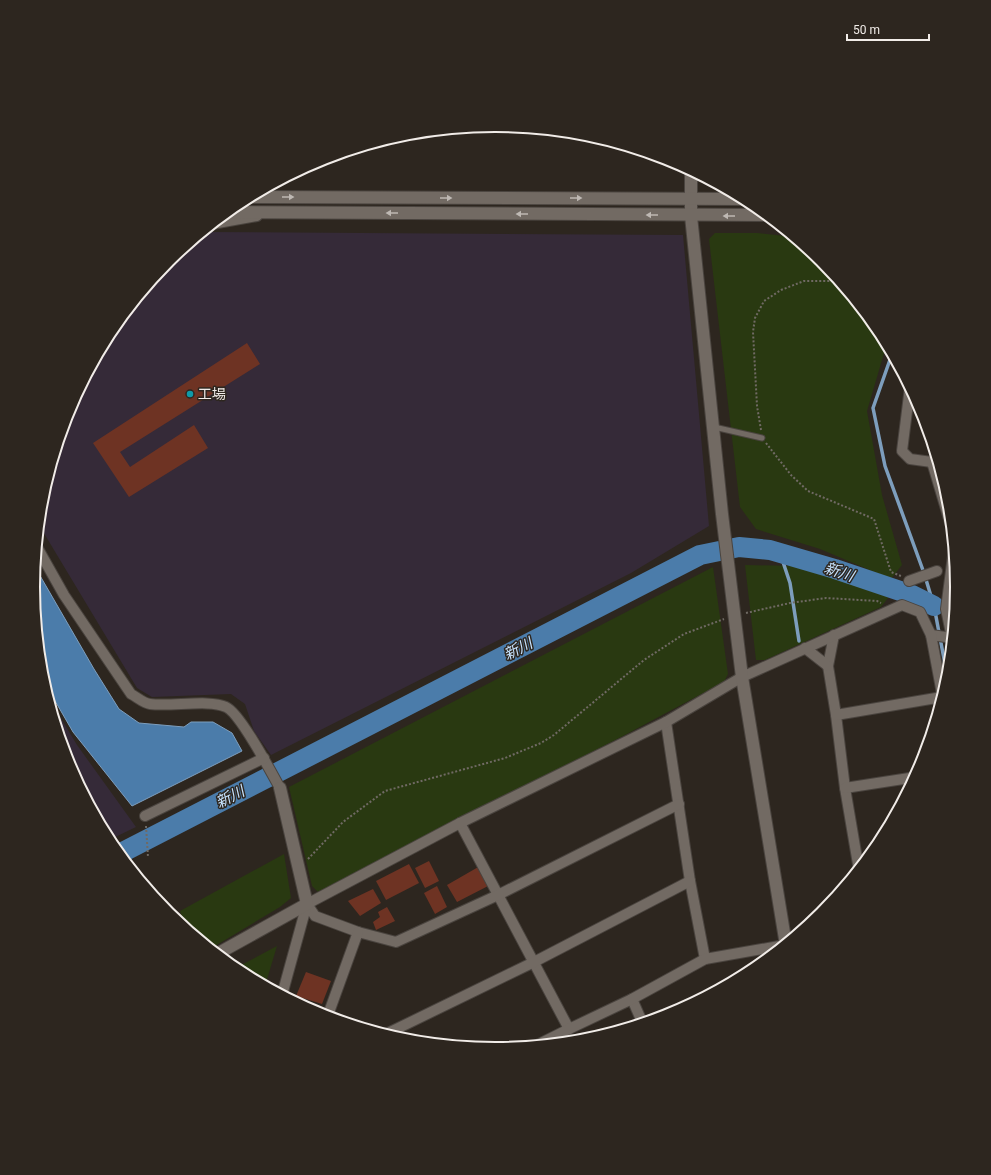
<svg xmlns="http://www.w3.org/2000/svg" width="991" height="1175" font-family="Roboto,'Noto Sans JP',sans-serif">
	<rect width="100%" height="100%" fill="#2d261f"/>
	<g fill="#352a38">
		<path d="M203,232L683,235L709,526L631,573L271,755L254,731L245,704L231,694L152,697L137,688L39,525L42,497L68,410L111,330L169,260Z"/>
		<path d="M48,697L77,745L136,827L109,840L68,764Z"/>
	</g>
	<g fill="#293911">
		<path d="M715,233H757L794,237L823,261L880,331L887,343L867,411L882,495L902,565L891,579L820,549L756,529L740,507L709,239Z"/>
		<path d="M745,565L795,566L845,578L884,592L888,598L881,607L765,660H756Z"/>
		<path d="M713,567L728,674L724,682L623,736L318,892L312,886L289,787Z"/>
		<path d="M284,854L291,898L280,907L210,949L186,929L180,911Z"/>
		<path d="M277,946L265,986L234,969Z"/>
	</g>
	<path fill="#4b7caa" stroke="#7d9ebd" d="M35,567L94,669L119,709L139,723L184,727L191,722H213L232,733L242,751L132,806L73,732L43,680L33,587Z"/>
	<g fill="none" stroke-linecap="round" stroke-linejoin="round">
		<g stroke="#7d9ebd" stroke-width="3.5">
			<path d="M892,354L873,408L885,466L924,573L934,606L948,680"/>
			<path d="M780,553L790,583L799,641"/>
		</g>
		<path stroke="#4b7caa" stroke-width="20" d="M119,854L700,555L739,547L770,550L835,569L912,595L934,606"/>
	</g>
	<g fill="#6e3323">
		<path d="M247,343L260,364L120,452L130,467L194,425L208,448L129,497L93,443Z"/>
		<path d="M429,861L439,881L425,888L415,868Z"/>
		<path d="M409,864L419,883L386,900L376,881Z"/>
		<path d="M480,866L490,885L457,902L447,885Z"/>
		<path d="M437,886L447,907L435,914L424,893Z"/>
		<path d="M373,889L381,903L360,916L348,901Z"/>
		<path d="M387,907L395,921L376,930L373,922L380,917L378,912Z"/>
		<path d="M306,972L331,981L322,1004L296,996Z"/>
	</g>
	<g fill="none" stroke-linecap="round" stroke-linejoin="round">
		<defs>
			<path id="lane" d="M714,427L762,438"/>
			<g id="street">
				<path d="M212,224L257,216"/>
				<path d="M910,387L902,451L910,459L939,463"/>
				<path d="M932,462L952,529"/>
				<path d="M37,547L64,595L131,694C137,697 143,703 150,704C171,707 209,699 226,707C240,713 271,772 280,788"/>
				<path d="M909,581L937,571"/>
				<path d="M834,635L828,666L836,715L845,788L859,870"/>
				<path d="M931,635L953,638"/>
				<path d="M952,638L946,609L954,548"/>
				<path d="M805,648L828,666"/>
				<path d="M836,715L942,697"/>
				<path d="M666,722L690,881L705,959"/>
				<path d="M845,788L916,777"/>
				<path d="M145,816L264,758"/>
				<path d="M460,823L569,1029"/>
				<path d="M858,860L869,858"/>
				<path d="M307,904L315,916L358,932L396,942L498,895L679,804"/>
				<path d="M282,995L307,904L460,823L666,722L742,677L902,605L920,612L931,635L943,699"/>
				<path d="M632,999L643,1024"/>
				<path d="M332,1019L328,1015L358,932"/>
				<path d="M384,1035L534,962L690,881"/>
				<path d="M535,1046L569,1029L632,999L705,959L785,945"/>
			</g>
			<g id="secondary">
				<path d="M691,170V216L722,514L742,677L786,945"/>
				<path d="M249,197L745,199"/>
				<path d="M227,212L767,215"/>
				<path d="M217,954L307,904L280,788"/>
			</g>
		</defs>
		<use href="#lane" stroke="#4a443f" stroke-width="7"/>
		<use href="#street" stroke="#4a443f" stroke-width="12"/>
		<use href="#secondary" stroke="#4a443f" stroke-width="14"/>
		<g stroke="#706a64" stroke-width="2" stroke-dasharray="2 2" stroke-linecap="butt">
			<path d="M761,430L757,406L753,332L755,318L764,301L781,290L804,281H839"/>
			<path d="M766,443L791,475L808,491L874,519L891,572L901,576"/>
			<path d="M746,613L790,603L826,598L877,601L881,603"/>
			<path d="M146,826L148,857"/>
			<path d="M308,859L343,822L385,791L505,758L541,743L554,735L644,660L684,634L724,619"/>
		</g>
		<use href="#lane" stroke="#726a63" stroke-width="5"/>
		<use href="#street" stroke="#726a63" stroke-width="10"/>
		<use href="#secondary" stroke="#726a63" stroke-width="12"/>
	</g>
	<defs><path id="oneway-solid" d="M-6-.8H1V-3.2L6.5 0L1 3.2V.8H-6Z"/></defs>
	<g fill="#beb8b3">
		<use href="#oneway-solid" transform="translate(288 197)"/>
		<use href="#oneway-solid" transform="translate(446 198)"/>
		<use href="#oneway-solid" transform="translate(576 198)"/>
		<use href="#oneway-solid" transform="translate(392 213) rotate(-180)"/>
		<use href="#oneway-solid" transform="translate(522 214) rotate(-180)"/>
		<use href="#oneway-solid" transform="translate(652 215) rotate(-180)"/>
		<use href="#oneway-solid" transform="translate(729 216) rotate(180)"/>
	</g>
	<circle fill="#0f9aa8" stroke="#2d261f" stroke-width="1.5" cx="190" cy="394" r="4"/>
	<g text-anchor="middle" stroke-width="3" stroke-linejoin="round" paint-order="stroke">
		<g font-size="14" fill="#f1ece8" stroke="#2d261f" text-anchor="start">
			<text x="198" y="399">工場</text>
		</g>
		<g font-size="15" font-style="italic" fill="#c8e4ff" stroke="#2d261f">
			<text transform="translate(839 572) rotate(18)" y="5">新川</text>
			<text transform="translate(518 649) rotate(-27)" y="5">新川</text>
			<text transform="translate(230 797) rotate(-27)" y="5">新川</text>
		</g>
	</g>
	<path d="M0 0H991V1175H0ZM40 587a455 455 0 1 1 910 0a455 455 0 1 1-910 0Z" fill="#2d261f" fill-rule="evenodd"/>
	<path fill="none" stroke="#f1ece8" stroke-width="2" d="M40 587a455 455 0 1 1 910 0a455 455 0 1 1-910 0Z"/>
	<path d="M847 34v6h82v-6" fill="none" stroke="#f1ece8" stroke-width="2"/>
	<text x="853" y="34" font-size="12" fill="#f1ece8" stroke="#2d261f" stroke-width="3" paint-order="stroke">50 m</text>
</svg>
